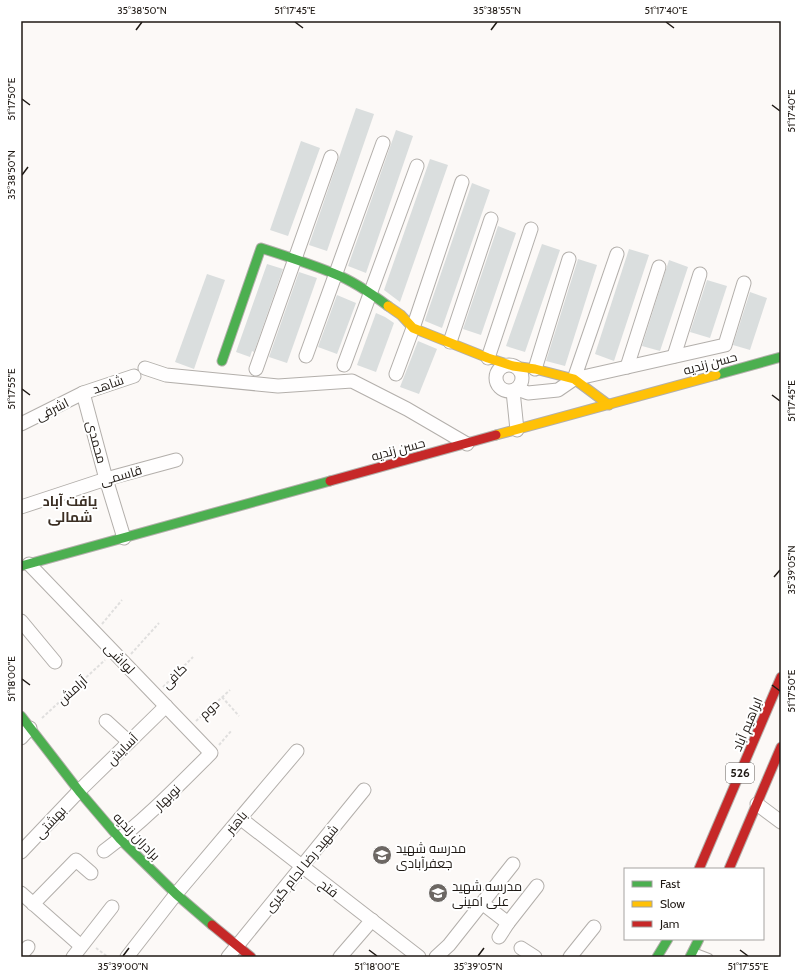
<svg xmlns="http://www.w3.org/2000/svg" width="802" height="978" font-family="Cabin,Cairo,sans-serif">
	<rect width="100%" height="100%" fill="#fcf9f7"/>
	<g fill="#dadede">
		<path d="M356,108L374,114L327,251L309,245Z"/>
		<path d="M396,130L413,136L366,273L348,266Z"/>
		<path d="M301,141L320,148L288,236L270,230Z"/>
		<path d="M430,159L448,165L400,302L384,290Z"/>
		<path d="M472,183L490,190L442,328L425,321V320Z"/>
		<path d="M498,226L516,233L481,335L463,329Z"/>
		<path d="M542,244L560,250L525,352L506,346Z"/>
		<path d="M629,249L649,255L614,361L595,354Z"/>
		<path d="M578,259L597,265L565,366L546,361Z"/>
		<path d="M669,260L688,267L660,351L642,346Z"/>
		<path d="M267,264L283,269L254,352L252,351L250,357L236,352Z"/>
		<path d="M299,272L317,278L287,363L269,357Z"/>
		<path d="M207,274L225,280L194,369L175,362Z"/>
		<path d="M707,280L727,286L710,338L690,332Z"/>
		<path d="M750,292L767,298L750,350L733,345Z"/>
		<path d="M337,295L356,303L337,354L318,347Z"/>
		<path d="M376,313L385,317L394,323L376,372L357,365Z"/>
		<path d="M418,341L437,349L419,394L400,387Z"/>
	</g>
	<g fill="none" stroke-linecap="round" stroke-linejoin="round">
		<defs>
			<path id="lane" d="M696,952L709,957"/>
			<g id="street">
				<path d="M617,254L574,379L725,345L744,283"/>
				<path d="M450,342L491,219"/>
				<path d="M306,356L383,143"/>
				<path d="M674,356L700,274"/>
				<path d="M488,358L531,229"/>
				<path d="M344,365L417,166"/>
				<circle cx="509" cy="378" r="13"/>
				<path d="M627,367L659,267"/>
				<path d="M145,368L166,375L278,386L352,381L407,409L467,444"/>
				<path d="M256,369L331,157"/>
				<path d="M535,369L569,259"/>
				<path d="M396,374L413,328L462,182"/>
				<path d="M517,389L528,393L558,390L574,379"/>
				<path d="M513,391L517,430"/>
				<path d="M83,393L106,479L124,538"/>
				<path d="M21,424L83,393L134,376"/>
				<path d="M21,507L106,479L176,460"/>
				<path d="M29,564L211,753C177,787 143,822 104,851"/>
				<path d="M21,621L55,662"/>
				<path d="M106,721L129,742"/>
				<path d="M21,738L30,728"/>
				<path d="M757,804L781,822"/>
				<path d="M240,818L419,957"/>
				<path d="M21,852L79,791L166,706"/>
				<path d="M21,893L81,946"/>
				<path d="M482,903L508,923L537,886"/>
				<path d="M33,904L76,860L91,873"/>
				<path d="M499,937L508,923"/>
				<path d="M521,948L535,957"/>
				<path d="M21,955L28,947"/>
				<path d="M73,957L112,907"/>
				<path d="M127,957L176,894L297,751"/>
				<path d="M228,957L364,790"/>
				<path d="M340,957L372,920"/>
				<path d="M436,957L449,945L513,864"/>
				<path d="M570,957L594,927"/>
			</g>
			<g id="fast">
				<path d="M222,361L261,248C286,256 311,264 335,274C353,281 372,294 388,306"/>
				<path d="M716,375L781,357"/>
				<path d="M21,566L330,481"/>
				<path d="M21,716L79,791L120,839L176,894L212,925"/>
				<path d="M657,957L668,939"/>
				<path d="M690,957L699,939"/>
			</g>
			<g id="slow">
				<path d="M388,306L401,315L413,328L488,358L513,366L535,369L574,379L609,405"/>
				<path d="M496,435L716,375"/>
			</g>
			<g id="jam">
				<path d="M330,481L496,435"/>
				<path d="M699,869L781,677"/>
				<path d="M729,869L781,747"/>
				<path d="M212,925L251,957"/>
			</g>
		</defs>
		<use href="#lane" stroke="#b3afab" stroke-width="8"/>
		<use href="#street" stroke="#b3afab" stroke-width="15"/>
		<use href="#fast" stroke="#b3afab" stroke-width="11"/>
		<use href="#slow" stroke="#b3afab" stroke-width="11"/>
		<use href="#jam" stroke="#b3afab" stroke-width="11"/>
		<g stroke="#e0dfde" stroke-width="2" stroke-dasharray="3 2" stroke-linecap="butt">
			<path d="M102,624L122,600"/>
			<path d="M131,654L159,623"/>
			<path d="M163,687L193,657"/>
			<path d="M222,697L239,716"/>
			<path d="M42,718L105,660"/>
			<path d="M196,721L230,690"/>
			<path d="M219,745L232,730"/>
			<path d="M96,948L108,957"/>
		</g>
		<use href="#lane" stroke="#fffefe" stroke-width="6"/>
		<use href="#street" stroke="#fffefe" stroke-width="13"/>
		<use href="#fast" stroke="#4caf50" stroke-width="9"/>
		<use href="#slow" stroke="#ffc107" stroke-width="9"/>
		<use href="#jam" stroke="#c62828" stroke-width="9"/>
	</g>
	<path fill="none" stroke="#1f1914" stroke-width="1.5" d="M295,22L303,28M666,22L674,28M136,30L142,22M491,30L497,22M22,99L30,105M772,105L780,111M22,175L28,167M22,389L30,395M772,395L780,401M774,577L780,570M22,679L30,685M772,685L780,691M369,950L377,956M740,950L748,956M123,956L129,948M478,956L484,948"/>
	<defs>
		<symbol id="school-disc" viewBox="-11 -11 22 22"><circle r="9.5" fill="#6c6763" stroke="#fff"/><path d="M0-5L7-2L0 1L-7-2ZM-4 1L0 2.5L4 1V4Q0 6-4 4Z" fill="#fff"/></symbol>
	</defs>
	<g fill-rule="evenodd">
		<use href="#school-disc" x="371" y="844" width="22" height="22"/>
		<use href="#school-disc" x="427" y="882" width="22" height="22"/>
	</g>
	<g text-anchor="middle" stroke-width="4" stroke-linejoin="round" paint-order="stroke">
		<rect fill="#fff" stroke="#625e5a" stroke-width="1" x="726" y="763" width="28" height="20" rx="3"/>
		<g font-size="12" font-weight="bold" fill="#1f1914">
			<text x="740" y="777">526</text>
		</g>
		<g font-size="13" fill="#1f1914" stroke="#fff">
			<text transform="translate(710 363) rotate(-15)" y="5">حسن زندیه</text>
			<text transform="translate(108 384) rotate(-19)" y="5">شاهد</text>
			<text transform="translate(52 409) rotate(-27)" y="5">اشرفی</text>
			<text transform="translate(97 442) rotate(75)" y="5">محمدی</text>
			<text transform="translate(398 449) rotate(-15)" y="5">حسن زندیه</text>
			<text transform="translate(121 475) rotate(-16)" y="5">قاسمی</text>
			<text transform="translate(120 658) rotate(46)" y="5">لواشی</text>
			<text transform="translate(174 676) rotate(-45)" y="5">کافی</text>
			<text transform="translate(72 690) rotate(-42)" y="5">آرامش</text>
			<text transform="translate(209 709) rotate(-43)" y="5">دوم</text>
			<text transform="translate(747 724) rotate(-67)" y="5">ابراهیم آباد</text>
			<text transform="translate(122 749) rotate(-45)" y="5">آسایش</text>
			<text transform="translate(167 797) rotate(-44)" y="5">نوبهار</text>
			<text transform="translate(50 822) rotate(-47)" y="5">بهشتی</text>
			<text transform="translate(236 822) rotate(-50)" y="5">باهنر</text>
			<text transform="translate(137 836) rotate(46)" y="5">برادران زندیه</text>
			<text transform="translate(301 868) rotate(-51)" y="5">شهید رضا لجام گیری</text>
			<text transform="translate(329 888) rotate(38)" y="5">فتح</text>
		</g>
		<g font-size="13" fill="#1f1914" stroke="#fff" text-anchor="start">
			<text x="396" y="853">مدرسه شهید<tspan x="396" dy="15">جعفرآبادی</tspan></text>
			<text x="452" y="891">مدرسه شهید<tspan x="452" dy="15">علی امینی</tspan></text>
		</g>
		<g font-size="14" font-weight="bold" fill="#3b2e23" stroke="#fff">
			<text x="70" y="506">یافت آباد<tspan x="70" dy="16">شمالی</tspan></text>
		</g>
	</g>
	<rect width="802" height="978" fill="none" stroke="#ffffff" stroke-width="44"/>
	<rect x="624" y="868" width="140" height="72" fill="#ffffff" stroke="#a5a3a1"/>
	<rect x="632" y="881" width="20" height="6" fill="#4caf50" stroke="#a5a3a1"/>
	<text x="660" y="888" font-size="12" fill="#1f1914">Fast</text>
	<rect x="632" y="901" width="20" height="6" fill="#ffc107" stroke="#a5a3a1"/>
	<text x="660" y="908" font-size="12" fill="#1f1914">Slow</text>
	<rect x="632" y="921" width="20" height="6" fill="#c62828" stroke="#a5a3a1"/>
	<text x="660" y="928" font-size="12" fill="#1f1914">Jam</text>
	<rect x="22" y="22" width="758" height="934" fill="none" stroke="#1f1914" stroke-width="1.5"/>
	<g font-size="10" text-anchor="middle" fill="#1f1914">
		<text x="142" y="14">35°38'50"N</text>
		<text x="295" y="14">51°17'45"E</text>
		<text x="497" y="14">35°38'55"N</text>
		<text x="666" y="14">51°17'40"E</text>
		<text transform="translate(11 99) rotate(-90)" y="4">51°17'50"E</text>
		<text transform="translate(791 111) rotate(-90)" y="4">51°17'40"E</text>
		<text transform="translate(11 175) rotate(-90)" y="4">35°38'50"N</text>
		<text transform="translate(11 389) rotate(-90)" y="4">51°17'55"E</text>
		<text transform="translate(791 401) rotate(-90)" y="4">51°17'45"E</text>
		<text transform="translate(791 570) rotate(-90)" y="4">35°39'05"N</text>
		<text transform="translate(11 679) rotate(-90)" y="4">51°18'00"E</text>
		<text transform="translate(791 691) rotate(-90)" y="4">51°17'50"E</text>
		<text x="123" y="970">35°39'00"N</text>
		<text x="377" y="970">51°18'00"E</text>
		<text x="478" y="970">35°39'05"N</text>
		<text x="748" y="970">51°17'55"E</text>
	</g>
</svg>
